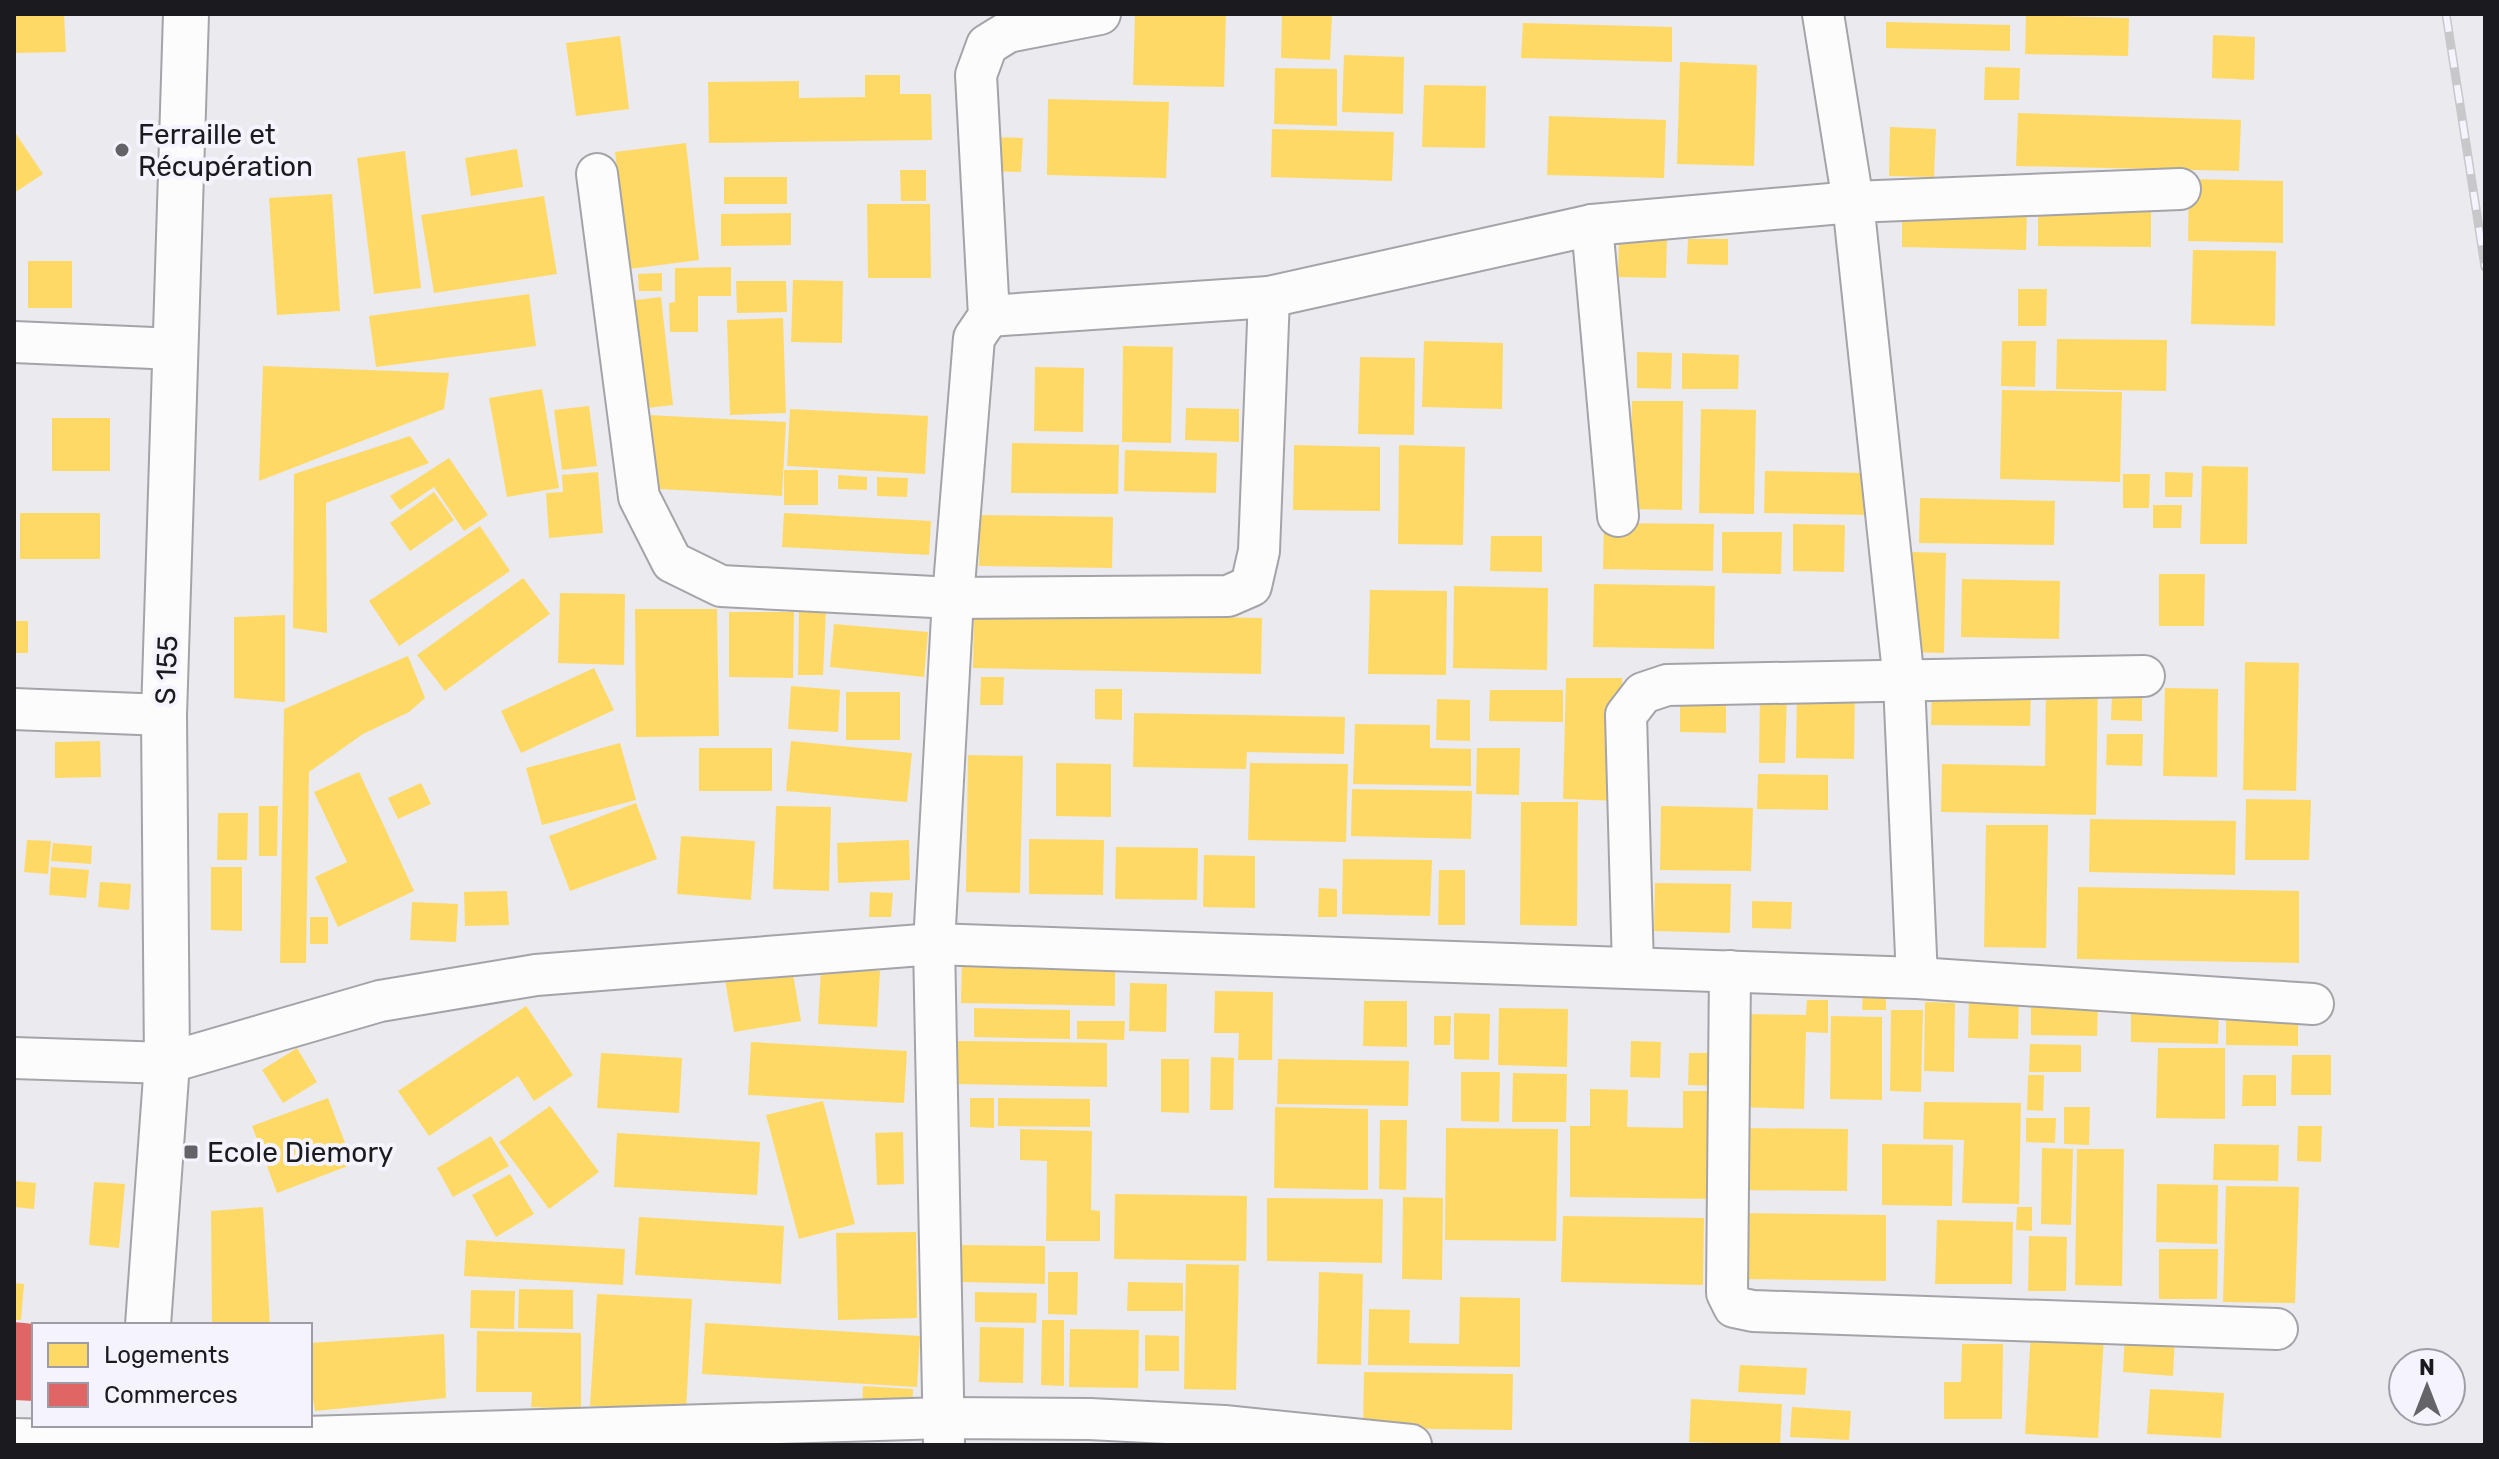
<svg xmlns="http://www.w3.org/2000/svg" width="2499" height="1459" font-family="Rubik,sans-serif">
	<rect width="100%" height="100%" fill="#eaeaef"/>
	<g fill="#ffd966">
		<path d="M14,14H64L66,52L14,53Z"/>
		<path d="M1135,14H1226L1224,87L1133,85Z"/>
		<path d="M1282,14H1332L1330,60L1281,58Z"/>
		<path d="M2026,15L2129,18L2128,56L2025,54Z"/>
		<path d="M1886,22L2010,25V51L1886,48Z"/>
		<path d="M1523,23L1672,27V62L1521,58Z"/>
		<path d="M2213,35L2255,37L2254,80L2212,78Z"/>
		<path d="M620,36L629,109L576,116L566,43Z"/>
		<path d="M1344,55L1404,57L1403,114L1342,112Z"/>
		<path d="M1680,62L1757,65L1754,166L1677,164Z"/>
		<path d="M1985,67L2020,68L2019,100H1984Z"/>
		<path d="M1275,68L1337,69V126L1274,124Z"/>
		<path d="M865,75H900V94H931L932,140L709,143L708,82L799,81V98L865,97Z"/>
		<path d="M1424,85L1486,86L1485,148L1422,147Z"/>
		<path d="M1048,99L1169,102L1166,178L1047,175Z"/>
		<path d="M2018,113L2241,120L2239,171L2016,166Z"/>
		<path d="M1549,116L1666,120L1664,178L1547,175Z"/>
		<path d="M1890,127L1936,129L1934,177L1889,176Z"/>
		<path d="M1272,129L1394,132L1392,181L1271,177Z"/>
		<path d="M14,131L43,174L14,193Z"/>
		<path d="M989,137L1023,138L1021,172L988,171Z"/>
		<path d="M686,143L699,260L629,269L615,152Z"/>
		<path d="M517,149L523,187L471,196L465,158Z"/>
		<path d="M405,151L421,288L374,294L357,158Z"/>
		<path d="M900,170H926V201H901Z"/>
		<rect x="724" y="177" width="63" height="27"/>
		<path d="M2189,179L2283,181V243L2188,241Z"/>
		<path d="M332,194L340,311L277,315L269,198Z"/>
		<path d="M544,196L557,274L434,293L421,215Z"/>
		<path d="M2038,197L2151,199V247L2038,246Z"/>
		<path d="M867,204H930L931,278H868Z"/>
		<path d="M1902,204L2027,207L2026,250L1902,247Z"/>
		<path d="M791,213V245L721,246V214Z"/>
		<path d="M1619,237L1667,238L1666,278L1618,277Z"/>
		<path d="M1688,239H1728V265L1687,264Z"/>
		<path d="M2193,250L2276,251L2275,326L2191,324Z"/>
		<rect x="28" y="261" width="44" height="47"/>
		<path d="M731,267V296H698V332H670L669,303L675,302V268Z"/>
		<path d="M662,273V291H639L638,274Z"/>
		<path d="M793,280L843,281L842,343L791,342Z"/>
		<path d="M736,281H786L787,312L737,313Z"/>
		<path d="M2018,289H2047L2046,326H2018Z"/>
		<path d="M529,294L536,346L376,367L369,316Z"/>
		<path d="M661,297L673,405L639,409L628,301Z"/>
		<path d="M783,318L786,413L730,415L727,320Z"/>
		<path d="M2057,339L2167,340L2166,391L2056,389Z"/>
		<path d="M1424,341L1503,343L1502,409L1422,407Z"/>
		<path d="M2002,341H2036L2035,387L2001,386Z"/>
		<path d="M1123,346L1173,347L1171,443L1122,442Z"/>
		<path d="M1637,352L1672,353L1671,389L1637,388Z"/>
		<path d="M1682,353L1739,355L1738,389H1682Z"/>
		<path d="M1360,357L1415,358L1414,435L1358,434Z"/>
		<path d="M263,366L449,373L444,409L259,481Z"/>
		<path d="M1035,367L1084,368L1083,432L1034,431Z"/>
		<path d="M542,389L559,488L507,497L489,398Z"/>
		<path d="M2002,390L2122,392L2120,482L2000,479Z"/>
		<path d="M1632,401H1683L1682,510L1630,509Z"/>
		<path d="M589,406L597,466L562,470L554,410Z"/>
		<path d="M1186,408L1239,409V442L1185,440Z"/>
		<path d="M790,409L928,416L925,474L787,466Z"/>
		<path d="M1701,409L1756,410L1754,514L1699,513Z"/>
		<path d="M648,415L786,422L782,496L644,488Z"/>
		<rect x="52" y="418" width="58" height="53"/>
		<path d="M410,436L429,463L326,503L327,633L293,628L294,474Z"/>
		<path d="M1012,443L1119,445L1118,494L1011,493Z"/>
		<path d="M1294,445L1380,447V511L1293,510Z"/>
		<path d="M1399,445L1465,447L1463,545L1398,544Z"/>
		<path d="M1125,450L1217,453L1216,493L1124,491Z"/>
		<path d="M449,458L488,515L464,531L434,487L400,510L390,496Z"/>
		<path d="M2202,466L2248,467L2247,544H2200Z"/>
		<rect x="784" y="470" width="34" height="35"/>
		<path d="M1765,471L1868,473L1867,515L1764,513Z"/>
		<path d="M598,472L603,533L549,538L546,493L563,492L562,475Z"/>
		<path d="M2165,472L2193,473L2192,497H2165Z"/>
		<path d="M2123,474H2150L2149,508H2123Z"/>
		<path d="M838,475L867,477V490L838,489Z"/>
		<path d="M877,477L908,478L907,497L877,496Z"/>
		<path d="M434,492L454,520L410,551L390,523Z"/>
		<path d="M1920,498L2055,501L2054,545L1919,543Z"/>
		<path d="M2153,505H2182L2181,528H2153Z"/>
		<rect x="20" y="513" width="80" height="46"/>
		<path d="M784,513L931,521L929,555L782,547Z"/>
		<path d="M980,515L1113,517L1112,568L979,566Z"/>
		<path d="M1604,523L1714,524L1713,571L1603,569Z"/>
		<path d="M1793,524L1845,525L1844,572L1793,571Z"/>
		<path d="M480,526L510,571L399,646L369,601Z"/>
		<path d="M1722,532H1782L1781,574L1722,573Z"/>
		<path d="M1491,536H1542V572L1490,571Z"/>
		<path d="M1912,552L1946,553L1944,653L1909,652Z"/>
		<path d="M2159,574H2205L2204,626H2159Z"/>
		<path d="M523,578L550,614L445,691L417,655Z"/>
		<path d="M1962,579L2060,581L2059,639L1961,637Z"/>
		<path d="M1594,584L1715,586L1714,649L1593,647Z"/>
		<path d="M1454,586L1548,588L1547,670L1453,668Z"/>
		<path d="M1370,590L1447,591L1446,675L1368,674Z"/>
		<path d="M560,593L625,594L624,665L558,663Z"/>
		<path d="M635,609H717L719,736L636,737Z"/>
		<path d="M799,610L826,611L823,675H798Z"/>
		<path d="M729,612H794L793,678L729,677Z"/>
		<path d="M974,613L1262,618L1261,674L973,668Z"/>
		<path d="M285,615V702L234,698V617Z"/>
		<rect x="14" y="621" width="14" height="32"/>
		<path d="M834,624L928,632L924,677L830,667Z"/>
		<path d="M408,656L425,698L409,712L363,734L309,772L306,963H280L284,709Z"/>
		<path d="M2245,662L2299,663L2296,791L2243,790Z"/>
		<path d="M594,668L614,710L521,753L501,711Z"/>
		<path d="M981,677H1004L1003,705H980Z"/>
		<path d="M1566,678H1622L1620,801L1563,799Z"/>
		<path d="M2046,681L2098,682L2096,815L1941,812L1942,764L2045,766Z"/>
		<path d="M791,686L840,690L838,732L788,729Z"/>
		<path d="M1932,688L2031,690L2030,726L1931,725Z"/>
		<path d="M2165,688L2218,689L2217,777L2163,776Z"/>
		<path d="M1095,689H1122V720L1095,719Z"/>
		<path d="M1797,689L1855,690L1854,759L1796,758Z"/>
		<path d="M1490,690H1563V722L1489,721Z"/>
		<rect x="846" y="692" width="54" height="48"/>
		<path d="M1680,693H1726V733L1680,732Z"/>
		<path d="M1760,693H1787L1785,763H1759Z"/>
		<path d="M2112,693L2142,694V721L2111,720Z"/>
		<path d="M1437,699L1470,700V741L1436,740Z"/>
		<path d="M1134,713L1345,717L1344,754L1247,752L1246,769L1133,767Z"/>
		<path d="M1355,724L1430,725V748L1471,749V786L1353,784Z"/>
		<path d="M2107,734H2143L2142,766L2106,765Z"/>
		<path d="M100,741L101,777L55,778V742Z"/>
		<path d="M791,741L912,753L907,802L786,791Z"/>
		<path d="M620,743L636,800L542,825L526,768Z"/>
		<rect x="699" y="748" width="73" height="43"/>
		<path d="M1477,748H1520L1519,795L1476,794Z"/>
		<path d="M968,755L1023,756L1020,893L966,892Z"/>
		<path d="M1056,763L1111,764V817L1056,816Z"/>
		<path d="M1250,763L1348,764L1346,842L1248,840Z"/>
		<path d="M359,772L414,891L338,927L315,877L347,862L314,792Z"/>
		<path d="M1758,774L1828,775V810L1757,809Z"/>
		<path d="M421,783L431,804L398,819L388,798Z"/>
		<path d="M1352,789L1472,791L1471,839L1351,836Z"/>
		<path d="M2246,799L2311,800L2309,860H2245Z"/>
		<path d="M1521,802H1578L1577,926L1520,925Z"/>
		<path d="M636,803L657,859L570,891L549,836Z"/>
		<path d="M259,806H278L277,856H259Z"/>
		<path d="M776,806L831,807L829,891L773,889Z"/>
		<path d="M1661,806L1753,808L1751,871L1660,870Z"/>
		<path d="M218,813H248L247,860H217Z"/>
		<path d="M2090,819L2236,821L2235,875L2089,872Z"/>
		<path d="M1986,825H2048L2046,948L1984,947Z"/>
		<path d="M681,836L755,841L751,900L677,894Z"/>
		<path d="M1029,839L1104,840L1103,895L1029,894Z"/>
		<path d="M27,840L51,841L48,874L24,872Z"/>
		<path d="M909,840L910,880L838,883L837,843Z"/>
		<path d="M53,843L92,846L91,864L51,861Z"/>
		<path d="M1116,847L1198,848L1197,900L1115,899Z"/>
		<path d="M1204,855L1255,856V908L1203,907Z"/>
		<path d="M1343,859L1432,860L1430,916L1342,914Z"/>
		<path d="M51,867L89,870L86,898L49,895Z"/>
		<path d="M211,867H242V931L211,930Z"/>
		<path d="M1439,870H1465V925H1438Z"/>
		<path d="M100,882L131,884L129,910L98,907Z"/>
		<path d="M1655,883L1731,884L1730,933L1654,931Z"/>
		<path d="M2078,887L2299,891V963L2077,959Z"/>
		<path d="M1319,888L1337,889V917H1318Z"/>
		<path d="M507,891L509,925L465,926L464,892Z"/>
		<path d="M870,892L893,893L891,917H869Z"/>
		<path d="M1752,901L1792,902L1791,929L1752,928Z"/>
		<path d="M412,902L458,904L456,942L410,940Z"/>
		<rect x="310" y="917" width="18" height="27"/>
		<path d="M790,956L801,1021L734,1032L723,968Z"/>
		<path d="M962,959L1115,961V1006L961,1003Z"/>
		<path d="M821,968L880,971L877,1027L818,1024Z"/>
		<path d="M1130,983L1167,984L1166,1032L1129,1031Z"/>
		<path d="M1215,991L1273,992L1272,1060H1238L1239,1033H1214Z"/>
		<path d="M1863,991H1886V1010H1862Z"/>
		<path d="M1969,999L2019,1000L2018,1039L1968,1038Z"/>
		<path d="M1807,1000H1828V1033L1806,1032L1804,1109L1739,1107L1741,1014L1806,1015Z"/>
		<path d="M1364,1001H1407V1047L1363,1046Z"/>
		<path d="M1925,1002L1955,1003L1954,1072L1924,1071Z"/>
		<path d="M526,1006L573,1075L534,1101L518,1076L429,1136L398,1091Z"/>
		<path d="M2031,1006L2098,1007L2097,1036L2031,1035Z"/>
		<path d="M2131,1007L2219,1009L2218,1044L2131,1042Z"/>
		<path d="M974,1008L1070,1010V1039L974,1037Z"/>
		<path d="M1499,1008L1568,1009L1567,1067L1498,1065Z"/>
		<path d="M1891,1010H1923L1921,1092L1890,1091Z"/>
		<path d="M1454,1013L1490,1014L1489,1060L1454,1059Z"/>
		<path d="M1434,1016H1451L1450,1045H1434Z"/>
		<path d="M1831,1016L1882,1017V1100L1830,1099Z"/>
		<path d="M2226,1016L2298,1017V1046L2226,1045Z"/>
		<path d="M1077,1021H1125L1124,1040L1077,1039Z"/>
		<path d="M958,1041L1107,1043V1087L957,1084Z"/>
		<path d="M1631,1041L1661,1042L1660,1078L1630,1077Z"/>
		<path d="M751,1042L907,1051L904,1103L748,1095Z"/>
		<path d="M2030,1044L2081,1045V1072H2029Z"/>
		<path d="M297,1048L317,1082L283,1103L262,1070Z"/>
		<path d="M2158,1048H2225V1119L2156,1118Z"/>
		<path d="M601,1053L682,1058L679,1113L597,1108Z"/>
		<path d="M1689,1053H1719V1086L1688,1085Z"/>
		<path d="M2292,1055H2331V1095H2291Z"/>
		<path d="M1211,1057L1234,1058L1233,1110H1210Z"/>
		<path d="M1161,1059H1189V1113L1161,1112Z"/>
		<path d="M1278,1059L1409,1061L1408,1106L1277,1104Z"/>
		<path d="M1461,1072H1500L1499,1122L1461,1121Z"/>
		<path d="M1513,1073L1567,1074L1566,1122H1512Z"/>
		<path d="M2028,1075H2044L2043,1111L2027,1110Z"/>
		<path d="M2243,1075H2276V1106H2242Z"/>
		<path d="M1590,1089L1628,1090L1627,1127L1683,1128V1091H1719L1716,1199L1570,1197V1126H1590Z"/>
		<path d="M328,1098L353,1164L277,1193L252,1126Z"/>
		<path d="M970,1098H994V1128L970,1127Z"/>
		<path d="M998,1098L1090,1099V1127L998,1126Z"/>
		<path d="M823,1101L855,1224L799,1239L766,1115Z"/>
		<path d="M1924,1102L2021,1103L2019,1204L1962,1203L1964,1140L1923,1139Z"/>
		<path d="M550,1106L599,1172L549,1209L499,1142Z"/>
		<path d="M1275,1107L1368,1109V1190L1274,1188Z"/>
		<path d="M2064,1107H2090L2089,1145L2064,1144Z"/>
		<path d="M2026,1118H2056L2055,1143L2026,1142Z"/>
		<path d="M1380,1120H1407L1406,1190L1379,1189Z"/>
		<path d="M2298,1126H2322L2321,1162L2297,1161Z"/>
		<path d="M1446,1128L1558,1129L1556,1241L1445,1240Z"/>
		<path d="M1738,1128L1848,1129L1847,1191L1737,1190Z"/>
		<path d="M1020,1129L1092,1131L1091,1210L1100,1211V1241H1046L1047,1161L1020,1160Z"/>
		<path d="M903,1132L904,1184L877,1185L875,1133Z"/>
		<path d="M617,1133L760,1142L757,1195L614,1187Z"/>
		<path d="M491,1136L509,1166L453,1197L437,1168Z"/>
		<path d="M1882,1144L1953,1145L1952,1206L1882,1205Z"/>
		<path d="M2214,1144L2279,1145L2278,1181L2213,1180Z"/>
		<path d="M2042,1148L2073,1149L2071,1225L2041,1224Z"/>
		<path d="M2077,1149H2124L2122,1286L2075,1285Z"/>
		<path d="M510,1174L534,1214L496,1237L472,1195Z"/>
		<path d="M14,1181L36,1183L34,1209L14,1207Z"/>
		<path d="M94,1182L125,1184L119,1248L89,1245Z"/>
		<path d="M2157,1184L2218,1185L2217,1244L2156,1242Z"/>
		<path d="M2226,1186L2299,1187L2295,1303L2223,1302Z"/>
		<path d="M1115,1194L1247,1196L1246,1261L1114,1259Z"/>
		<path d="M1403,1197L1443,1198L1442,1280L1402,1279Z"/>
		<path d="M1267,1198L1383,1199L1382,1263L1267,1261Z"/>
		<path d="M263,1207L270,1325H212L211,1211Z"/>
		<path d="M2017,1207H2032V1231L2016,1230Z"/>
		<path d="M1742,1213L1886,1215V1281L1741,1279Z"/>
		<path d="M1563,1216L1704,1218L1703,1285L1561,1282Z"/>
		<path d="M639,1217L784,1226L781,1284L635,1275Z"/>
		<path d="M1937,1220L2013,1222L2012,1284H1935Z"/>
		<path d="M916,1232L917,1318L838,1320L836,1233Z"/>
		<path d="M2029,1236L2067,1237L2066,1291H2028Z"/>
		<path d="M466,1240L625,1249L623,1285L464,1276Z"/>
		<path d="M961,1245L1045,1246V1284L960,1282Z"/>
		<path d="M2159,1249H2218L2217,1299H2159Z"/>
		<path d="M1186,1264L1239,1265L1236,1390L1184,1389Z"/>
		<path d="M1048,1272H1078L1077,1315L1048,1314Z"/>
		<path d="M1319,1272L1363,1274L1361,1365L1317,1364Z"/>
		<path d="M1128,1282L1183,1283V1311H1127Z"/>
		<path d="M14,1283L24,1284L21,1320H14Z"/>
		<path d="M519,1289L573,1290V1329L518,1328Z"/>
		<path d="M471,1290L515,1291L514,1329L470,1328Z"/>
		<path d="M975,1292L1037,1293L1036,1323L975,1322Z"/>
		<path d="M597,1294L692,1299L686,1411L590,1406Z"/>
		<path d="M1460,1297L1520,1298V1367L1368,1365L1369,1309L1410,1310L1409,1343L1459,1344Z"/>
		<path d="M1042,1320H1064V1386L1041,1385Z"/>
		<path d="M705,1323L920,1336L917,1387L702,1374Z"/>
		<path d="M980,1327L1024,1328L1023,1383L979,1382Z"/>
		<path d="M1070,1329L1139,1330L1138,1388L1069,1387Z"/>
		<path d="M477,1331L581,1333V1409L531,1407L532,1392H476Z"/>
		<path d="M2031,1331L2104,1335L2098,1438L2025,1434Z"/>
		<path d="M2125,1332L2175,1335L2173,1376L2123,1372Z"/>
		<path d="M444,1334L446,1398L315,1411L310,1382V1343Z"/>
		<path d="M1145,1335L1179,1336V1371H1145Z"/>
		<path d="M1962,1344H2003L2002,1419H1944V1382H1961Z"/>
		<path d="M1740,1365L1807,1368L1805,1395L1738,1392Z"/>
		<path d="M1364,1372L1513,1374L1512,1430L1363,1428Z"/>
		<path d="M863,1386L913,1389L912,1415L862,1411Z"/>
		<path d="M2150,1389L2224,1393L2221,1438L2147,1434Z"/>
		<path d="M1691,1399L1782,1404L1780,1445L1689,1442Z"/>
		<path d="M1792,1407L1851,1411L1849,1440L1790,1437Z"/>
	</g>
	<path fill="#e06666" d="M14,1322L34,1324V1401L14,1400Z"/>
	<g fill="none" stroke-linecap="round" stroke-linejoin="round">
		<defs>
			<g id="minor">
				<path d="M1823,14L1853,202L1904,682L1917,978"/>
				<path d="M597,174L639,497L672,562L721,586L953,598L1228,596L1251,586L1259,551L1269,297"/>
				<path d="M1592,225L1618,516"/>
				<path d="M989,316L1269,297L1592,225L1853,202L2180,189"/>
				<path d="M14,342L176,349"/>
				<path d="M14,709L164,715"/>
				<path d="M1633,968L1626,715L1643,693L1667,685L2144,676"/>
				<path d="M1730,971L1727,1293L1734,1307L1753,1311L2277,1329"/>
				<path d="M14,1058L167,1063L380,1001L536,975L934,944L1917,978L2313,1004"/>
				<path d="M14,1439L139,1442L944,1418L1090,1419L1224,1426L1411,1445"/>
				<path d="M944,1445L934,944L953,598L974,338L989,316L976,75L987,45L1008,32L1100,14"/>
			</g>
			<g id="tertiary">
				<path d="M148,1325L167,1063L164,715L186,14"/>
				<path d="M139,1445L140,1425"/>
			</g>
		</defs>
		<use href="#minor" stroke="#a4a4a8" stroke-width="44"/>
		<use href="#tertiary" stroke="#a4a4a8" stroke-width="48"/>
		<use href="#minor" stroke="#fcfcfd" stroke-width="40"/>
		<use href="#tertiary" stroke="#fcfcfd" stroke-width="44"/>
		<defs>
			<path id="rail" d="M2446,14L2485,267"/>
		</defs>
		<use href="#rail" stroke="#c8c8ca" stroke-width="9"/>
		<use href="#rail" stroke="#f5f4fe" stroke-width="6" stroke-dasharray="18" stroke-linecap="butt"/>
	</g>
	<g fill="#636368" stroke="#f5f4fe" stroke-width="3">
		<circle cx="122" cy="150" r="8"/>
		<rect x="183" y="1144" width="16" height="16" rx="4"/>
	</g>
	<g text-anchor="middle" stroke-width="8" stroke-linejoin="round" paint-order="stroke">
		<g font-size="28" fill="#1b1b1f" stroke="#f5f4fe" text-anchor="start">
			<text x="138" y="144">Ferraille et<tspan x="138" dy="32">Récupération</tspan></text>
			<text x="207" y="1162">Ecole Diemory</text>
		</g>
		<g font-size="28" fill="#1b1b1f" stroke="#f5f4fe">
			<text transform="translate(166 670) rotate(-88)" y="10">S 155</text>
		</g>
	</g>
	<rect width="2499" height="1459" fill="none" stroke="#1b1b1f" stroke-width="32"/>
	<rect x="32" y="1323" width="280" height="104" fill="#f5f4fe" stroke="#9e9da5" stroke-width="2"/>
	<rect x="48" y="1343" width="40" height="24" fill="#ffd966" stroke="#9e9da5" stroke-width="2"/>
	<text x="104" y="1363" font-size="24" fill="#1b1b1f">Logements</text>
	<rect x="48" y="1383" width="40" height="24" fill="#e06666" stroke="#9e9da5" stroke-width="2"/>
	<text x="104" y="1403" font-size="24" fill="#1b1b1f">Commerces</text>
	<g transform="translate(2427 1387)"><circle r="38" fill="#f5f4fe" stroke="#9e9da5" stroke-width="2"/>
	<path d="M0-6L14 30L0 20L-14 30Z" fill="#636368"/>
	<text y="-12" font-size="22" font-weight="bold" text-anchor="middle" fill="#1b1b1f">N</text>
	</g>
</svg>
